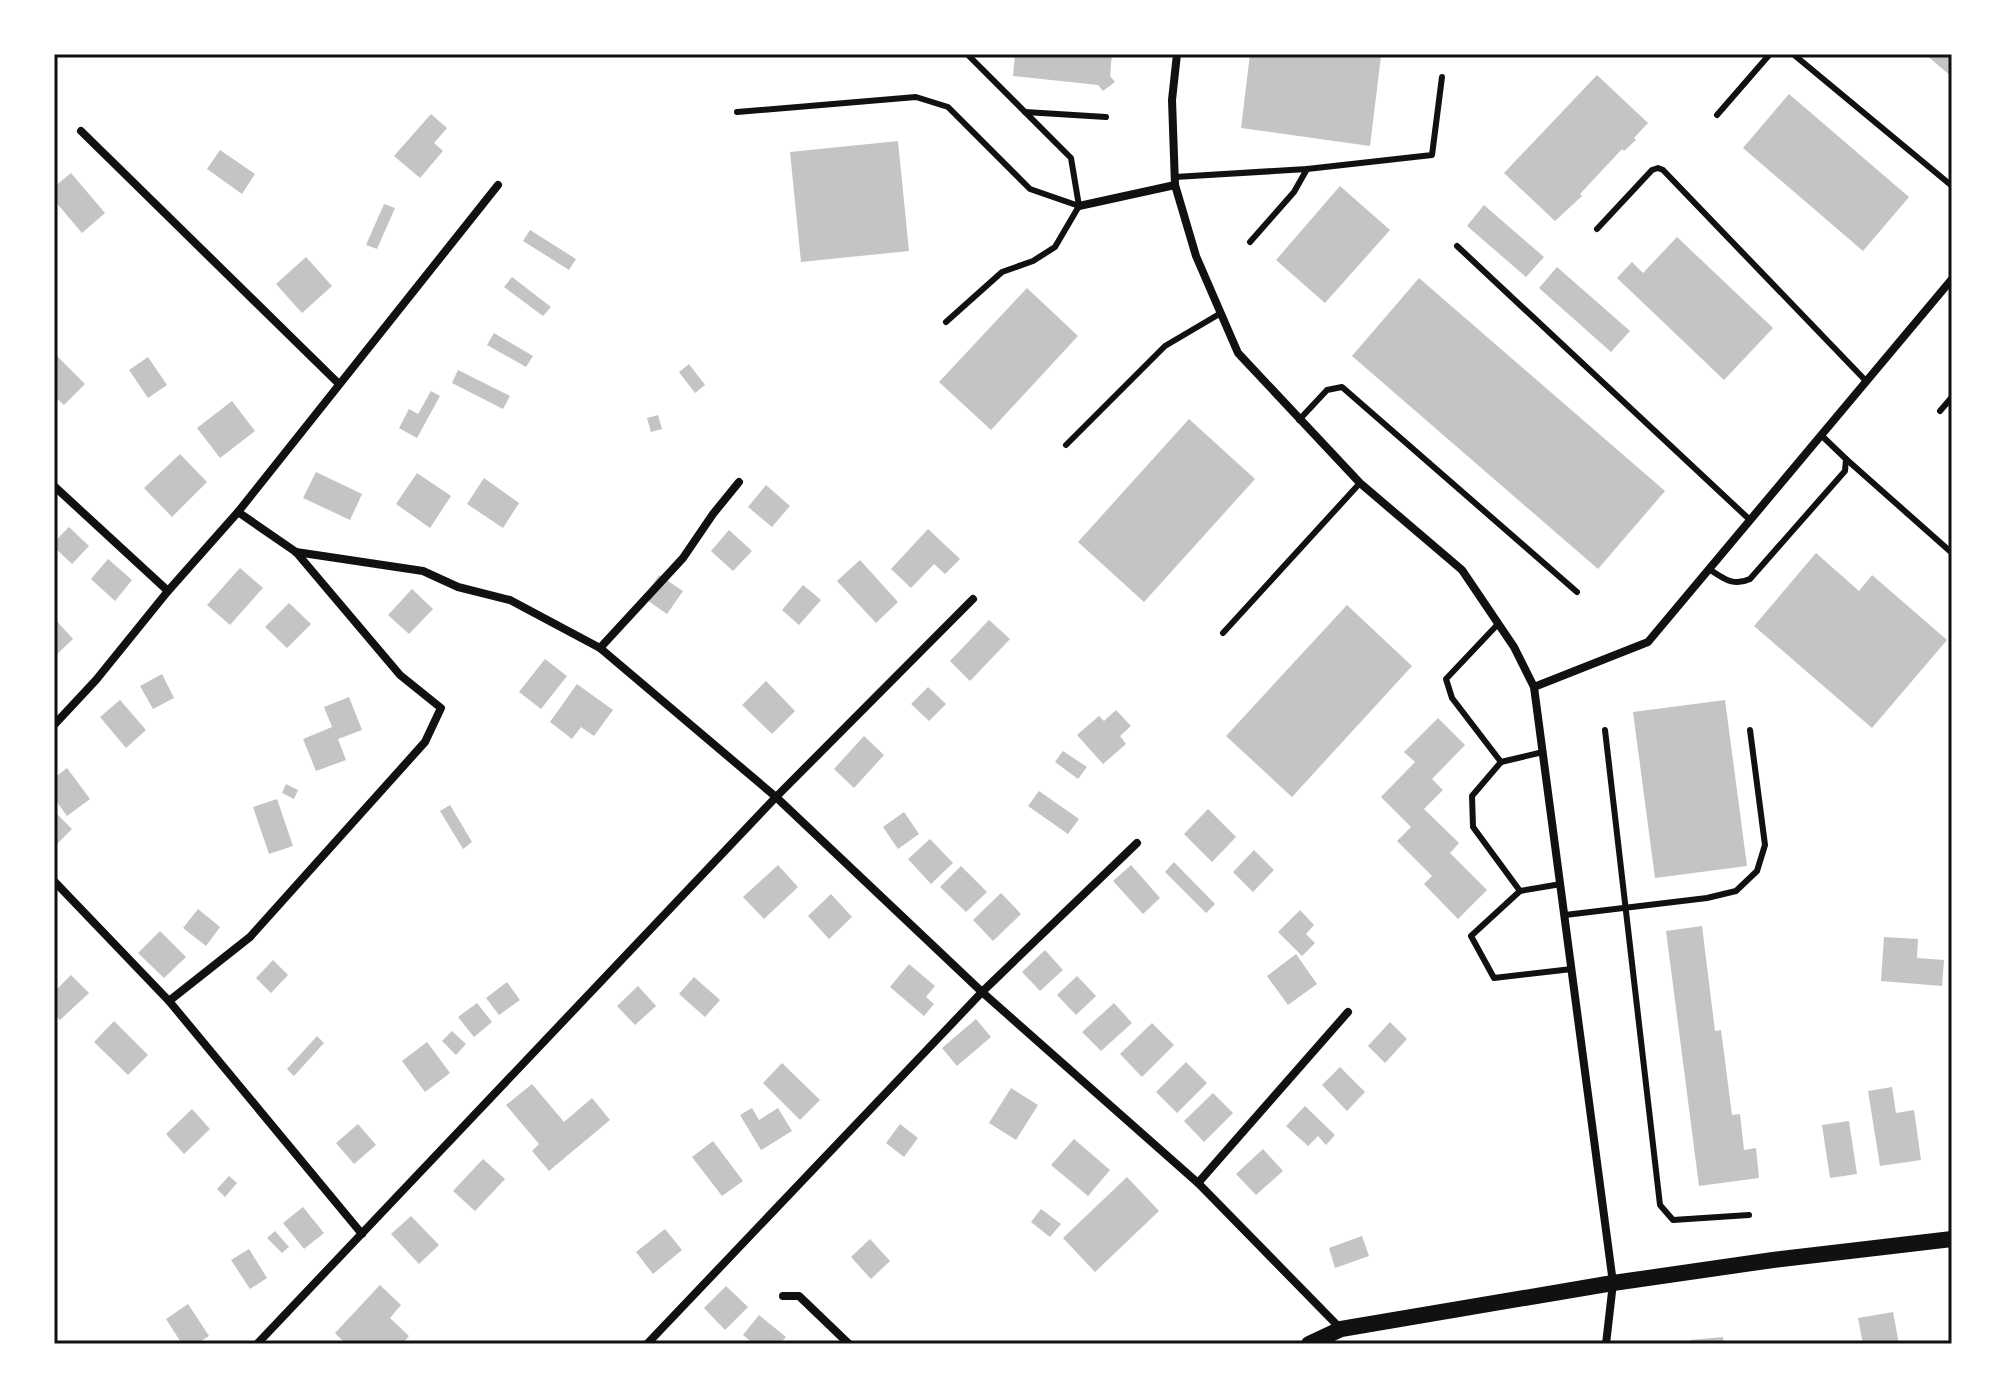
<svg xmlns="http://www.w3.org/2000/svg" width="2006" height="1398" font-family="Cabin,sans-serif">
	<rect width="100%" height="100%" fill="#fff"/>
	<g fill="#c4c4c4">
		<path d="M1015,54H1112L1110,76L1115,82L1103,91L1098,85L1013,76Z"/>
		<path d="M1250,54H1364L1381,56L1370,146L1241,128Z"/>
		<path d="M1925,54H1952V77Z"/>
		<path d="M1597,75L1648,123L1634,138L1636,140L1624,151L1622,149L1580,194L1582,196L1555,221L1504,173Z"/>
		<path d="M1789,94L1909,197L1863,251L1743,148Z"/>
		<path d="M431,114L447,128L434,143L443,151L420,178L394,156Z"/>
		<path d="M898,141L909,251L801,262L790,152Z"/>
		<path d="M220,150L255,174L242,194L207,169Z"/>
		<path d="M71,173L105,213L82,233L54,200V187Z"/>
		<path d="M1340,186L1390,230L1325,303L1276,260Z"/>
		<path d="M384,204L395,208L377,249L366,245Z"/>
		<path d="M1484,205L1544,257L1526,277L1467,226Z"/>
		<path d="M530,230L576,259L569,270L523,241Z"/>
		<path d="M1677,237L1773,328L1724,380L1617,278L1632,262L1643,273Z"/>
		<path d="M306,257L332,286L302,313L276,284Z"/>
		<path d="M1557,267L1630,331L1611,352L1539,288Z"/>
		<path d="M512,277L551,307L543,316L504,287Z"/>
		<path d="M1419,278L1665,491L1598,569L1352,356Z"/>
		<path d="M1027,288L1078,336L991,430L939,382Z"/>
		<path d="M494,333L533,356L526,367L487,345Z"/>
		<path d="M54,353L85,384L64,405L54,396Z"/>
		<path d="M148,357L167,385L148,398L129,370Z"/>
		<path d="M689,364L705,385L695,393L679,372Z"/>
		<path d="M458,370L510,396L503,409L452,383Z"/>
		<path d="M431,391L440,396L417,438L399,428L409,409L418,414Z"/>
		<path d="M232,401L255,431L220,458L197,428Z"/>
		<path d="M658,415L662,429L651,432L647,418Z"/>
		<path d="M1189,419L1255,479L1144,602L1078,542Z"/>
		<path d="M180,454L207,482L172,517L144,488Z"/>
		<path d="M316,472L362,494L350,520L303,498Z"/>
		<path d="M417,473L451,496L430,528L396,504Z"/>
		<path d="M484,478L519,503L503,528L467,504Z"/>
		<path d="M766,485L790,506L772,527L748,507Z"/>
		<path d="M69,527L89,546L72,564L54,547V542Z"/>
		<path d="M928,529L960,559L945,574L934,564L911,588L891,569Z"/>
		<path d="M729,530L752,551L733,571L711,551Z"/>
		<path d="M1816,553L1859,591L1872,575L1947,640L1872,728L1754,626Z"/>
		<path d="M108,559L132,580L115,601L91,579Z"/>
		<path d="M860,560L898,602L876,623L837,581Z"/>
		<path d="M240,568L263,588L230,625L207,605Z"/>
		<path d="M659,575L683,591L667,614L644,598Z"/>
		<path d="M803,585L821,600L799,625L782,610Z"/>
		<path d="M412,589L433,609L409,634L388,615Z"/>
		<path d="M289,603L311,624L287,648L265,627Z"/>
		<path d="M1347,605L1412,666L1292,797L1226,736Z"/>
		<path d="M54,618L73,639L54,657Z"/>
		<path d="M989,620L1010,639L970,681L950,661Z"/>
		<path d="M545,659L567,676L541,709L519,692Z"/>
		<path d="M162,674L174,698L153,709L140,686Z"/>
		<path d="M766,681L795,711L772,734L742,705Z"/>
		<path d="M577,684L613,710L594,736L581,727L572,739L550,722Z"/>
		<path d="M928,687L946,704L929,721L911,704Z"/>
		<path d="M349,697L362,730L338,739L346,760L316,771L303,739L332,727L324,707Z"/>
		<path d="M120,700L146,730L126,748L100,717Z"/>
		<path d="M1725,700L1747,866L1655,878L1633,712Z"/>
		<path d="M1116,710L1131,726L1120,736L1126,744L1103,764L1077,735L1099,716L1104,721Z"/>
		<path d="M1438,718L1465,745L1432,779L1443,790L1424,809L1459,843L1450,853L1487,890L1458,919L1424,884L1432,876L1397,841L1411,827L1381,797L1415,762L1404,752Z"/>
		<path d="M864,736L884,755L854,788L834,769Z"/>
		<path d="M1063,751L1087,767L1078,779L1055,762Z"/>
		<path d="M67,768L90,799L67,816L54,798V778Z"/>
		<path d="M286,784L298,790L294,799L282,793Z"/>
		<path d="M1039,791L1079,819L1068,834L1028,806Z"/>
		<path d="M277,799L293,846L269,854L253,807Z"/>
		<path d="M450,805L472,842L463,849L440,811Z"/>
		<path d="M1208,809L1236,837L1212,862L1184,834Z"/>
		<path d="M54,811L72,829L54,847Z"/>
		<path d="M904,812L919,834L898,849L883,827Z"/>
		<path d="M930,839L953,863L931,884L908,859Z"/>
		<path d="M1254,850L1274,870L1253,892L1233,872Z"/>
		<path d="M1174,862L1215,904L1206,913L1165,872Z"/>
		<path d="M778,865L798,887L764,919L743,897Z"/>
		<path d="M1131,865L1160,898L1143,914L1113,881Z"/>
		<path d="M961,866L987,892L966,912L940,887Z"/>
		<path d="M1001,893L1021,914L993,941L973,920Z"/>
		<path d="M831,894L852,917L829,939L808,916Z"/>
		<path d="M198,909L220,927L206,946L183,928Z"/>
		<path d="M1300,910L1314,925L1306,934L1315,943L1302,956L1278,932Z"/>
		<path d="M1702,926L1715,1031L1721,1030L1732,1115L1740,1114L1744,1150L1756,1148L1759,1178L1699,1186L1666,931Z"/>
		<path d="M160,931L186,957L164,978L138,953Z"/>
		<path d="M1884,937L1918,939L1917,958L1944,960L1942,986L1881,981Z"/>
		<path d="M1045,950L1063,970L1040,991L1022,972Z"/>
		<path d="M1296,954L1317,984L1288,1005L1267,976Z"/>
		<path d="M273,960L288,975L271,993L256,978Z"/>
		<path d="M909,964L935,986L926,997L934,1004L924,1016L890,987Z"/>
		<path d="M71,975L89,993L60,1020L54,1014V992Z"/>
		<path d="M1077,976L1096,996L1076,1015L1057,995Z"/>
		<path d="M694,977L720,1000L705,1017L679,994Z"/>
		<path d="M507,982L520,1000L499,1015L486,998Z"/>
		<path d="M638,986L656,1006L635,1025L617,1006Z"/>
		<path d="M477,1003L492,1022L474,1037L458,1017Z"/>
		<path d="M1114,1003L1132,1023L1101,1051L1082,1032Z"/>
		<path d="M976,1019L991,1037L957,1066L942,1048Z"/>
		<path d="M114,1021L148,1055L128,1075L94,1042Z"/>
		<path d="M1390,1022L1407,1039L1385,1063L1368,1046Z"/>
		<path d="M1152,1023L1174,1045L1142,1077L1120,1054Z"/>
		<path d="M452,1031L466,1044L456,1055L442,1041Z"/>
		<path d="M317,1036L324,1043L294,1076L287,1069Z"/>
		<path d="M427,1042L450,1073L425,1092L402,1061Z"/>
		<path d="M1186,1062L1207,1083L1177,1113L1156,1092Z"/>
		<path d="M782,1063L820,1100L800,1120L763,1083Z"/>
		<path d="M1340,1067L1365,1092L1347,1111L1322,1085Z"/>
		<path d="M532,1084L564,1122L592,1098L610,1120L549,1171L532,1151L539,1144L506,1105Z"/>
		<path d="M1892,1087L1896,1113L1914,1110L1921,1160L1880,1166L1868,1091Z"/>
		<path d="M1011,1088L1038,1105L1016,1140L989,1123Z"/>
		<path d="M1213,1093L1233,1113L1204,1142L1184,1121Z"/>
		<path d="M1305,1106L1335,1135L1326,1145L1318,1136L1308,1146L1286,1126Z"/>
		<path d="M752,1108L759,1120L778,1108L792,1131L761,1150L740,1115Z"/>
		<path d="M192,1109L210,1129L184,1154L166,1134Z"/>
		<path d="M1849,1121L1857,1174L1830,1178L1822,1125Z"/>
		<path d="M358,1124L376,1145L354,1164L336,1143Z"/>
		<path d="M900,1124L918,1138L904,1157L886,1143Z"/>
		<path d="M1074,1139L1110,1170L1088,1196L1051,1165Z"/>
		<path d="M713,1141L743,1181L722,1196L692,1157Z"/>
		<path d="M1263,1149L1283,1171L1256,1195L1236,1174Z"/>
		<path d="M483,1159L505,1179L475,1211L453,1191Z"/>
		<path d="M229,1176L237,1183L225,1197L217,1189Z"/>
		<path d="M1127,1177L1159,1211L1095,1272L1063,1238Z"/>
		<path d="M303,1207L324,1233L304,1249L283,1223Z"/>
		<path d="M1041,1209L1061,1224L1050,1237L1031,1222Z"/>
		<path d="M411,1216L439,1245L419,1264L391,1234Z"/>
		<path d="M665,1229L682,1250L653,1274L636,1252Z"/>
		<path d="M275,1231L289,1247L282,1253L267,1238Z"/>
		<path d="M1362,1236L1369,1256L1335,1268L1329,1248Z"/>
		<path d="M870,1239L890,1261L871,1279L851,1257Z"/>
		<path d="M249,1249L267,1278L250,1289L231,1260Z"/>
		<path d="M380,1285L401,1305L390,1318L409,1336L402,1344H346L335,1333Z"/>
		<path d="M726,1286L748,1307L725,1330L704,1308Z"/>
		<path d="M188,1304L209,1336L196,1344H182L166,1319Z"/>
		<path d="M1893,1312L1899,1344H1863L1858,1318Z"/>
		<path d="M759,1315L786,1337L780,1344H754L743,1335Z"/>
		<path d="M1723,1337L1724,1344H1690V1340Z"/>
	</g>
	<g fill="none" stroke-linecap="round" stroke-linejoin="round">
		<g stroke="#111" stroke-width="6">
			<path d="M1793,54L1952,186"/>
			<path d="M737,112L916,97L948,107L1030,189L1079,206"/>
			<path d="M1025,112L1106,117"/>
			<path d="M1717,115L1770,54"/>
			<path d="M1175,177L1307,169L1432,155L1442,77"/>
			<path d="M1597,229L1652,170L1658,168L1663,170L1866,381"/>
			<path d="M1250,242L1294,192L1307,169"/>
			<path d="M1457,246L1750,520"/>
			<path d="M946,322L1002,272L1033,261L1055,247L1079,206L1071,158L967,54"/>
			<path d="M1940,411L1952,397"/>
			<path d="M1299,420L1327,390L1342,387L1577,592"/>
			<path d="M1066,445L1165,346L1221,313"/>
			<path d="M1846,459L1952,553"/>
			<path d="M1709,569C1723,578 1733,587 1750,579L1845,471L1846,459L1821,435"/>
			<path d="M1498,624L1446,679L1452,698L1501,762L1543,752"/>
			<path d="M1223,633L1360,483"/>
			<path d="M1605,730L1660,1205L1673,1220L1749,1215"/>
			<path d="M1501,762L1472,796L1473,827L1520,891L1561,884"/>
			<path d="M1520,891L1471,936L1494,978L1572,969"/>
			<path d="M1565,915L1707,898L1736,891L1757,871L1765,845L1750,730"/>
		</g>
		<g stroke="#111" stroke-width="8">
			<path d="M1177,54L1172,100L1175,185L1196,256L1238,353L1360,483L1462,570L1514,647L1534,687L1613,1283L1606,1344"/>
			<path d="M81,131L338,383"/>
			<path d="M1079,206L1175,185"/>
			<path d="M54,486L168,591"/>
			<path d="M296,552L423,571L458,587L510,600L600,648L776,797L982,992L1198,1183L1341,1329"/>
			<path d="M600,648L683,558L713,514L739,482"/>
			<path d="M1534,687L1648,642L1952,279"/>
			<path d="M54,725L96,680L168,591L238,512L498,185"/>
			<path d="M54,881L169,1001L362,1234"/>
			<path d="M169,1001L250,937L425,742L441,708L400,675L296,552L238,512"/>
			<path d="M1198,1183L1348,1012"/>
			<path d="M783,1296H799L849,1344"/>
			<path d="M257,1344L776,797L973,599"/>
			<path d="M647,1344L982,992L1137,843"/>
		</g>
		<path stroke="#111" stroke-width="16" d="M1309,1344L1341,1329L1613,1283L1773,1260L1952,1239"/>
	</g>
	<rect width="2006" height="1398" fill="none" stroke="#ffffff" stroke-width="112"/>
	<rect x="56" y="56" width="1894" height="1286" fill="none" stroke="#111" stroke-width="3"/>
</svg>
